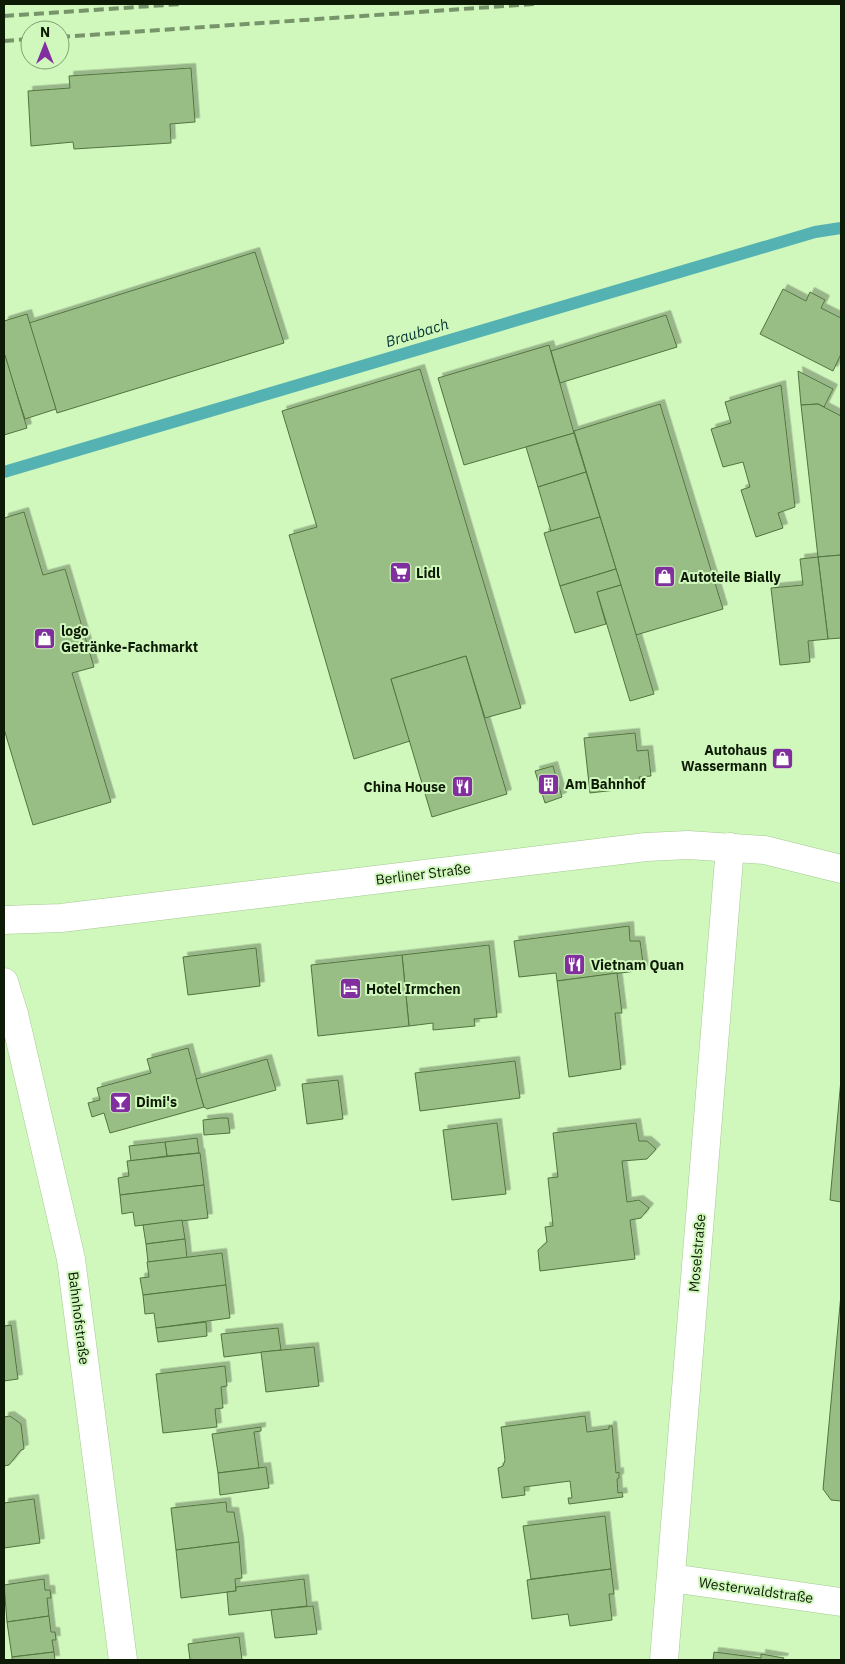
<svg xmlns="http://www.w3.org/2000/svg" width="845" height="1664" font-family="'IBM Plex Sans',sans-serif">
	<defs>
		<filter id="shadow"><feDropShadow dx="4.5" dy="-4.5" stdDeviation="0" flood-color="#0004"/></filter>
	</defs>
	<rect width="100%" height="100%" fill="#d0f7bc"/>
	<g fill="none" stroke-linecap="round" stroke-linejoin="round">
		<path stroke="#55b2b2" stroke-width="12" d="M4,472L815,232L841,228"/>
	</g>
	<g fill="#98bd85" stroke="#52743f" filter="url(#shadow)">
		<path d="M191,68L195,122L170,124L171,143L74,149L73,142L31,146L28,91L70,88L69,76Z"/>
		<path d="M255,252L284,343L57,413L29,323Z"/>
		<path d="M783,289L806,301L810,292L825,300L821,308L841,318V354L833,371L760,334Z"/>
		<path d="M27,314L56,409L25,419L4,356V321Z"/>
		<path d="M666,315L677,347L560,383L551,351Z"/>
		<path d="M549,345L574,433L464,465L438,378Z"/>
		<path d="M5,355L27,428L4,435V356Z"/>
		<path d="M420,369L521,708L485,718L466,656L391,679L410,741L354,759L289,535L317,527L282,411Z"/>
		<path d="M798,371L833,389L824,407L818,404L801,405Z"/>
		<path d="M781,385L795,507L778,513L783,528L756,537L741,490L750,487L743,462L723,467L711,429L731,423L725,402Z"/>
		<path d="M660,404L723,609L636,635L574,431Z"/>
		<path d="M818,404L841,416V555L818,557L801,405Z"/>
		<path d="M574,433L586,472L538,487L526,447Z"/>
		<path d="M586,472L600,517L551,531L538,487Z"/>
		<path d="M24,512L43,575L65,569L94,667L72,673L111,802L33,825L4,729V518Z"/>
		<path d="M600,517L616,569L560,586L544,533Z"/>
		<path d="M841,555V638L828,639L818,557Z"/>
		<path d="M818,557L828,639L808,641L810,662L780,665L771,588L803,585L800,559Z"/>
		<path d="M616,569L621,585L597,592L606,624L575,633L560,586Z"/>
		<path d="M621,585L654,694L630,701L597,592Z"/>
		<path d="M466,656L507,794L432,817L391,679Z"/>
		<path d="M635,733L637,751L648,750L651,776L639,777L641,787L590,793L584,738Z"/>
		<path d="M553,766L562,797L545,803L535,771Z"/>
		<path d="M629,926L630,941H640L644,970L557,981L556,973L519,977L514,941Z"/>
		<path d="M489,945L497,1017L474,1019L475,1026L433,1030V1023L409,1026L402,955Z"/>
		<path d="M256,948L260,986L188,995L183,957Z"/>
		<path d="M402,955L409,1026L318,1036L311,965Z"/>
		<path d="M617,973L622,1013H615L621,1069L569,1077L557,981Z"/>
		<path d="M188,1048L204,1107L110,1133L104,1113L92,1117L88,1103L100,1100L97,1088L151,1073L147,1059Z"/>
		<path d="M267,1059L276,1090L207,1109L204,1107L196,1079Z"/>
		<path d="M515,1061L520,1098L420,1111L415,1073Z"/>
		<path d="M841,1079V1202L830,1200Z"/>
		<path d="M338,1080L343,1119L307,1124L302,1084Z"/>
		<path d="M221,1118H228L230,1133L204,1135L203,1120Z"/>
		<path d="M497,1123L506,1194L452,1200L443,1130Z"/>
		<path d="M636,1123L639,1141H647L656,1149L647,1159L622,1161L627,1202L639,1200L649,1208L641,1218L630,1220L635,1259L540,1271L538,1250L547,1242L545,1227L553,1226L548,1178L558,1177L553,1133Z"/>
		<path d="M197,1138L199,1153L167,1156L165,1142Z"/>
		<path d="M165,1142L167,1156L131,1161L129,1146Z"/>
		<path d="M200,1153L204,1185L120,1195L118,1178L129,1176L127,1161Z"/>
		<path d="M204,1185L208,1218L135,1226L133,1212L122,1214L120,1195Z"/>
		<path d="M182,1220L185,1239L146,1244L143,1225Z"/>
		<path d="M185,1239L187,1258L148,1262L146,1244Z"/>
		<path d="M222,1253L226,1285L143,1295L140,1278L149,1277L147,1262Z"/>
		<path d="M226,1285L230,1318L156,1328L154,1313L145,1314L143,1295Z"/>
		<path d="M841,1294V1501L831,1500L823,1489Z"/>
		<path d="M206,1322L207,1336L158,1342L156,1328Z"/>
		<path d="M11,1325L18,1379L4,1381V1326Z"/>
		<path d="M278,1328L281,1350L224,1357L221,1334Z"/>
		<path d="M314,1347L319,1386L266,1392L261,1352Z"/>
		<path d="M225,1366L227,1386L221,1387L223,1408L215,1409L217,1427L163,1433L156,1374Z"/>
		<path d="M10,1416L21,1424L24,1449L21,1450L9,1465L4,1466V1417Z"/>
		<path d="M585,1416L587,1432L609,1429V1426H612L616,1473L619,1472V1478L617,1479L618,1493L622,1492L623,1497L569,1504L568,1498H572L570,1481L524,1487L525,1495L502,1498L498,1468L503,1466L505,1460L501,1427Z"/>
		<path d="M261,1427V1431L254,1432L259,1468L218,1473L212,1434Z"/>
		<path d="M266,1467L269,1488L220,1495L218,1473Z"/>
		<path d="M34,1499L40,1543L4,1548V1503Z"/>
		<path d="M226,1502L227,1512H234L239,1542L176,1550L171,1508Z"/>
		<path d="M605,1516L611,1569L531,1579L523,1526Z"/>
		<path d="M239,1542L242,1578L235,1579L236,1591L181,1598L176,1550Z"/>
		<path d="M611,1569L614,1594H609L612,1620L570,1626L568,1614L532,1619L527,1580Z"/>
		<path d="M44,1579L45,1590H50L51,1598H47L49,1616L7,1622L4,1585Z"/>
		<path d="M304,1579L307,1606L229,1615L227,1592L236,1591V1587Z"/>
		<path d="M313,1606L317,1634L275,1638L271,1610Z"/>
		<path d="M49,1616L51,1632H55L56,1640H52L54,1652L12,1657L7,1622Z"/>
		<path d="M239,1637L242,1660H190L188,1644Z"/>
		<path d="M54,1652L55,1660H12V1657Z"/>
		<path d="M714,1652L761,1658V1654L784,1658L783,1660H713Z"/>
	</g>
	<g fill="none" stroke-linecap="round" stroke-linejoin="round">
		<defs>
			<g id="minor">
				<path d="M671,1578L841,1602"/>
				<path d="M664,1660L730,847"/>
			</g>
			<g id="tertiary">
				<path d="M4,920L61,918L646,847L688,845L765,850L841,869"/>
				<path d="M4,982L14,1014L71,1259L123,1660"/>
			</g>
		</defs>
		<use href="#minor" stroke="#a4ca90" stroke-width="29"/>
		<use href="#tertiary" stroke="#a4ca90" stroke-width="29"/>
		<use href="#minor" stroke="#fff" stroke-width="28"/>
		<use href="#tertiary" stroke="#fff" stroke-width="28"/>
		<g stroke="#78946a" stroke-width="4" stroke-dasharray="10 5" stroke-linecap="butt">
			<path d="M4,16L181,4"/>
			<path d="M60,37L534,4"/>
			<path d="M4,41L30,39"/>
		</g>
	</g>
	<defs>
		<symbol id="supermarket-square" viewBox="-11 -11 22 22"><rect x="-9" y="-9" width="18" height="18" rx="4" fill="#812f9f" stroke="#d0f7bc"/><path d="M-6-5.5h2.5l.6 2H6L4.5 2H-2.5L-4.4-4H-6ZM-1.5 3.2a1.3 1.3 0 1 0 .1 0ZM3 3.2a1.3 1.3 0 1 0 .1 0Z" fill="#fff"/></symbol>
		<symbol id="shop-square" viewBox="-11 -11 22 22"><rect x="-9" y="-9" width="18" height="18" rx="4" fill="#812f9f" stroke="#d0f7bc"/><path d="M-5-2.5h2.3a2.7 3.5 0 0 1 5.4 0H5L5.5 6h-11ZM-1.5-2.5h3a1.5 2.3 0 0 0-3 0Z" fill="#fff"/></symbol>
		<symbol id="building-square" viewBox="-11 -11 22 22"><rect x="-9" y="-9" width="18" height="18" rx="4" fill="#812f9f" stroke="#d0f7bc"/><path d="M-4-6H4V6H1V3H-1V6H-4ZM-2.5-4.3h1.7v1.8h-1.7ZM.8-4.3h1.7v1.8H.8ZM-2.5-1h1.7V.8h-1.7ZM.8-1h1.7V.8H.8Z" fill="#fff"/></symbol>
		<symbol id="restaurant-square" viewBox="-11 -11 22 22"><rect x="-9" y="-9" width="18" height="18" rx="4" fill="#812f9f" stroke="#d0f7bc"/><path d="M-5-6h1v4h1v-4h1v4h1v-4h1v5L-1.5 .5V6h-2V.5L-5-1ZM5-6V6H3V1.5H1.5Q1.5-4 5-6Z" fill="#fff"/></symbol>
		<symbol id="hotel-square" viewBox="-11 -11 22 22"><rect x="-9" y="-9" width="18" height="18" rx="4" fill="#812f9f" stroke="#d0f7bc"/><path d="M-6-4.5h1.5V1H6V5H4.5V3h-9V5H-6ZM-4 0a1.8 1.8 0 1 1 3.6 0ZM.5 0V-2.5h3Q6-2.5 6 0Z" fill="#fff"/></symbol>
		<symbol id="bar-square" viewBox="-11 -11 22 22"><rect x="-9" y="-9" width="18" height="18" rx="4" fill="#812f9f" stroke="#d0f7bc"/><path d="M-6-5H6L.8 .8V4.5H3.5V6h-7V4.5H-.8V.8Z" fill="#fff"/></symbol>
	</defs>
	<g fill-rule="evenodd">
		<use href="#supermarket-square" x="388" y="560" width="25" height="25"/>
		<use href="#shop-square" x="652" y="564" width="25" height="25"/>
		<use href="#shop-square" x="32" y="626" width="25" height="25"/>
		<use href="#shop-square" x="770" y="746" width="25" height="25"/>
		<use href="#building-square" x="536" y="772" width="25" height="25"/>
		<use href="#restaurant-square" x="450" y="774" width="25" height="25"/>
		<use href="#restaurant-square" x="562" y="952" width="25" height="25"/>
		<use href="#hotel-square" x="338" y="976" width="25" height="25"/>
		<use href="#bar-square" x="108" y="1090" width="25" height="25"/>
	</g>
	<g text-anchor="middle" stroke-width="4" stroke-linejoin="round" paint-order="stroke">
		<g font-size="14" font-weight="bold" fill="#0d1b06" stroke="#d0f7bc" text-anchor="start">
			<text x="416" y="578">Lidl</text>
			<text x="680" y="582">Autoteile Bially</text>
			<text x="61" y="636">logo<tspan x="61" dy="16">Getränke-Fachmarkt</tspan></text>
			<text x="767" y="755" text-anchor="end">Autohaus<tspan x="767" dy="16">Wassermann</tspan></text>
			<text x="565" y="789">Am Bahnhof</text>
			<text x="446" y="792" text-anchor="end">China House</text>
			<text x="591" y="970">Vietnam Quan</text>
			<text x="366" y="994">Hotel Irmchen</text>
			<text x="136" y="1107">Dimi's</text>
		</g>
		<g font-size="14" fill="#0d1b06" stroke="#d0f7bc">
			<text transform="translate(423 874) rotate(-7)" y="5">Berliner Straße</text>
			<text transform="translate(697 1253) rotate(-85)" y="5">Moselstraße</text>
			<text transform="translate(79 1318) rotate(83)" y="5">Bahnhofstraße</text>
			<text transform="translate(756 1590) rotate(8)" y="5">Westerwaldstraße</text>
		</g>
		<g font-size="15" font-style="italic" fill="#033232" stroke="#d0f7bc">
			<text transform="translate(417 333) rotate(-17)" y="5">Braubach</text>
		</g>
	</g>
	<rect width="845" height="1664" fill="none" stroke="#0d1b06" stroke-width="10"/>
	<g transform="translate(45 45)"><circle r="24" fill="#d0f7bc" stroke="#829f73"/>
	<path d="M0-4L9 19L0 12L-9 19Z" fill="#812f9f"/>
	<text y="-8" font-size="14" font-weight="bold" text-anchor="middle" fill="#0d1b06">N</text>
	</g>
</svg>
